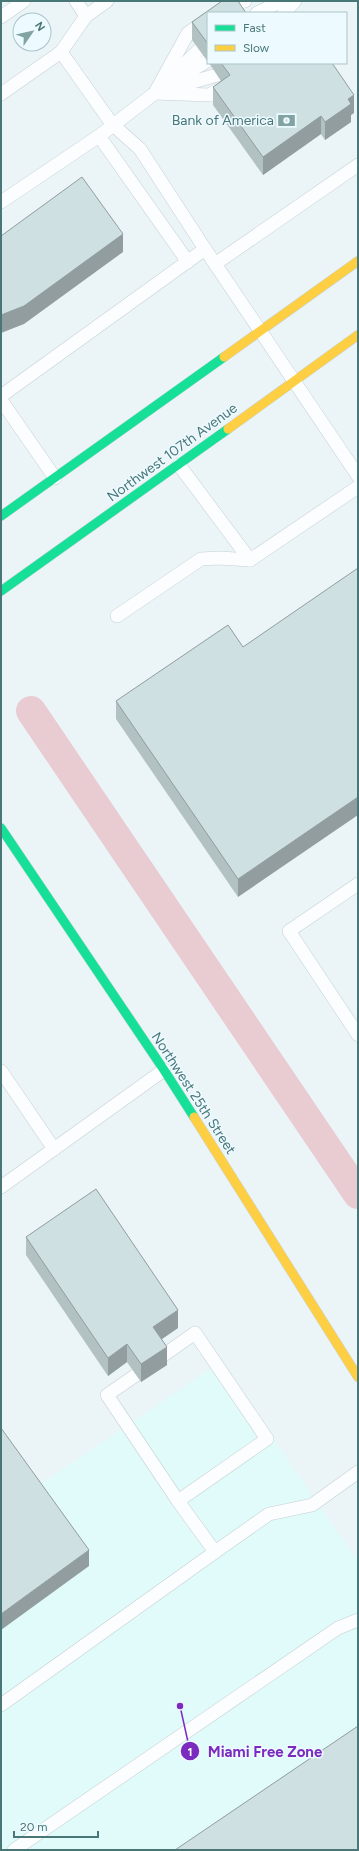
<svg xmlns="http://www.w3.org/2000/svg" width="359" height="1851" font-family="Figtree,sans-serif">
	<rect width="100%" height="100%" fill="#ebf4f7"/>
	<path fill="#e1fafa" d="M220,1362L358,1561V1850H1V1511Z"/>
	<g fill="none" stroke-linecap="round" stroke-linejoin="round">
		<path stroke="#e9cbd2" stroke-width="30" d="M31,711L358,1194"/>
		<defs>
			<g id="lane">
				<path d="M76,1L86,16"/>
				<path d="M217,13L232,3L245,1"/>
				<path d="M257,13L282,1"/>
				<path d="M284,13L295,1"/>
				<path d="M1,17L24,1"/>
				<path d="M61,52L112,124L140,149L205,249L358,476"/>
				<path d="M172,76L199,50"/>
				<path d="M172,88L217,75"/>
				<path d="M156,91L188,33L208,19"/>
				<path d="M155,93L209,95L225,86"/>
				<path d="M1,94L61,52L86,16L107,1"/>
				<path d="M99,136L188,262"/>
				<path d="M1,202L99,136L155,93L207,61"/>
				<path d="M215,264L358,165"/>
				<path d="M1,396L205,249"/>
				<path d="M1,400L55,478"/>
				<path d="M179,465L250,560"/>
				<path d="M117,616L201,559L220,558L250,560L358,487"/>
				<path d="M358,884L289,931L358,1035"/>
				<path d="M1,1071L54,1149"/>
				<path d="M1,1187L164,1070"/>
				<path d="M136,1375L107,1395L178,1501"/>
				<path d="M215,1552L269,1514L312,1505L358,1472"/>
				<path d="M1,1705L215,1552L178,1501L267,1439L195,1333L161,1357"/>
				<path d="M14,1850L338,1628L358,1620"/>
			</g>
			<g id="fast">
				<path d="M1,516L224,357"/>
				<path d="M1,591L228,429"/>
				<path d="M1,828L164,1070L194,1117"/>
			</g>
			<g id="slow">
				<path d="M224,357L358,261"/>
				<path d="M228,429L358,335"/>
				<path d="M194,1117L358,1377"/>
			</g>
		</defs>
		<use href="#lane" stroke="#c5d1d3" stroke-width="14"/>
		<use href="#fast" stroke="#c5d2d4" stroke-width="10"/>
		<use href="#slow" stroke="#c5d2d4" stroke-width="10"/>
		<use href="#lane" stroke="#fcfdfe" stroke-width="13"/>
		<use href="#fast" stroke="#16e098" stroke-width="9"/>
		<use href="#slow" stroke="#ffcf43" stroke-width="9"/>
	</g>
	<g fill="#b2c1c2">
		<path d="M208,13V62L192,40V22Z"/>
		<path d="M209,63H332L354,113L351,115V122L325,140L321,134L263,175L213,105V87L221,81Z"/>
		<path d="M243,647L238,897L116,719V701Z"/>
		<path d="M26,1237L178,1328L162,1339L167,1365L141,1382L127,1362L108,1376L26,1255Z"/>
	</g>
	<g fill="#919d9e">
		<path d="M354,95V113L351,115V122L325,140V122L348,99Z"/>
		<path d="M321,116V134L263,175V157Z"/>
		<path d="M123,234V252L24,324L1,333V315Z"/>
		<path d="M358,797V815L238,897V879Z"/>
		<path d="M178,1310V1328L153,1345V1327Z"/>
		<path d="M127,1344V1362L108,1376V1358Z"/>
		<path d="M167,1347V1365L141,1382V1364Z"/>
		<path d="M89,1550V1566L1,1630V1614Z"/>
	</g>
	<g fill="#cfe0e2" stroke="#919d9e">
		<path d="M222,1H238L246,13H208V44L192,22Z"/>
		<path d="M221,63H332L354,95L348,99L351,104L325,122L321,116L263,157L213,87L230,75Z"/>
		<path d="M82,177L123,234L24,306L1,315V236Z"/>
		<path d="M358,568V797L238,879L116,701L228,625L243,647Z"/>
		<path d="M96,1189L178,1310L153,1327L167,1347L141,1364L127,1344L108,1358L26,1237Z"/>
		<path d="M1,1428L89,1550L1,1614Z"/>
		<path d="M358,1726V1850H175Z"/>
	</g>
	<defs>
		<symbol id="bank-bare" viewBox="-9 -9 18 18"><path d="M-6-4H6V4H-6ZM0-2.3a2.3 2.3 0 1 0 0 4.6a2.3 2.3 0 1 0 0-4.6Z" fill="#82a3a4" stroke="#edfaff" stroke-width="2.5" paint-order="stroke"/></symbol>
	</defs>
	<g fill-rule="evenodd">
		<use href="#bank-bare" x="274" y="108" width="25" height="25"/>
	</g>
	<g text-anchor="middle" stroke-width="3" stroke-linejoin="round" paint-order="stroke">
		<g font-size="14" fill="#497778" stroke="#edfaff" text-anchor="end">
			<text x="274" y="125">Bank of America</text>
		</g>
		<g font-size="14" fill="#497778" stroke="#edfaff">
			<text transform="translate(172 452) rotate(-36)" y="5">Northwest 107th Avenue</text>
			<text transform="translate(194 1093) rotate(57)" y="5">Northwest 25th Street</text>
		</g>
	</g>
	<path fill="none" stroke="#7b2cbf" stroke-width="1.5" d="M180 1706L190 1751"/>
	<g fill="#7b2cbf" stroke="#edfaff" stroke-width="1.5">
		<circle cx="180" cy="1706" r="4"/>
		<circle cx="190" cy="1751" r="10"/>
	</g>
	<g font-size="12" text-anchor="middle" font-weight="bold" fill="#fff">
		<text x="190" y="1756">1</text>
	</g>
	<g font-size="15" text-anchor="middle" font-weight="bold" fill="#7b2cbf" stroke="#edfaff" stroke-width="3" stroke-linejoin="round" paint-order="stroke">
		<text x="265" y="1757">Miami Free Zone</text>
	</g>
	<rect width="359" height="1851" fill="none" stroke="#497778" stroke-width="4"/>
	<rect x="207" y="12" width="140" height="52" fill="#edfaff" stroke="#abc6c9"/>
	<rect x="215" y="25" width="20" height="6" fill="#16e098" stroke="#abc6c9"/>
	<text x="243" y="32" font-size="12" fill="#497778">Fast</text>
	<rect x="215" y="45" width="20" height="6" fill="#ffcf43" stroke="#abc6c9"/>
	<text x="243" y="52" font-size="12" fill="#497778">Slow</text>
	<g transform="translate(32 32) rotate(56)"><circle r="19" fill="#edfaff" stroke="#abc6c9"/>
	<path d="M0-3L7 15L0 10L-7 15Z" fill="#82a3a4"/>
	<text y="-6" font-size="11" font-weight="bold" text-anchor="middle" fill="#497778">N</text>
	</g>
	<path d="M14 1831v6h84v-6" fill="none" stroke="#497778" stroke-width="2"/>
	<text x="20" y="1831" font-size="12" fill="#497778" stroke="#edfaff" stroke-width="3" paint-order="stroke">20 m</text>
</svg>
